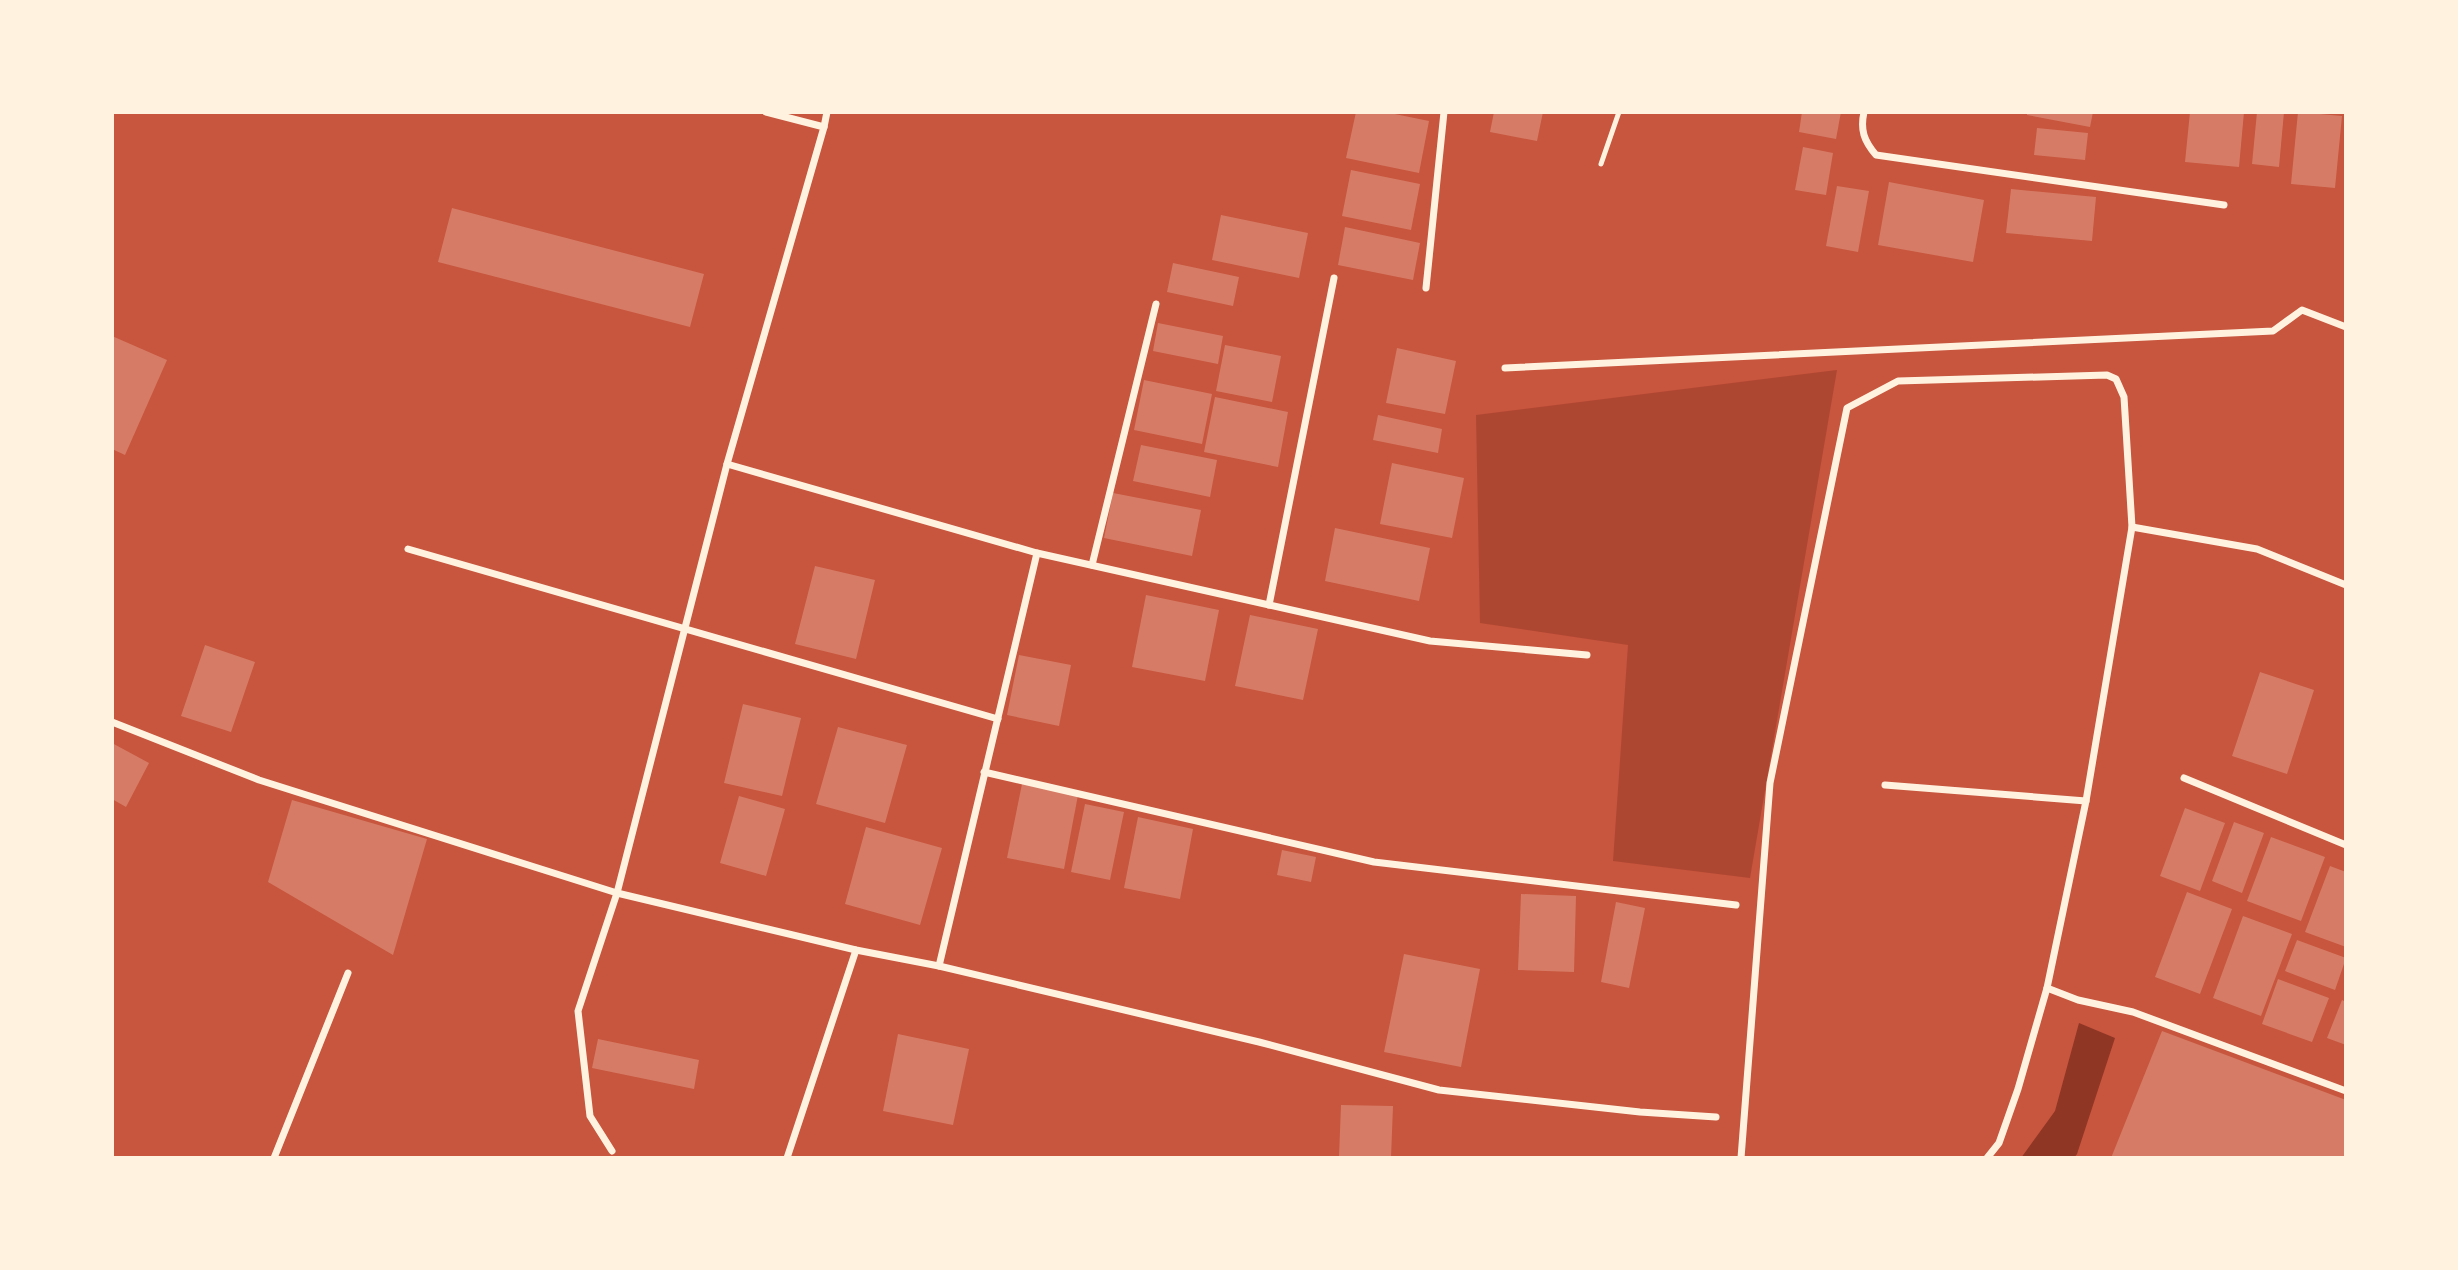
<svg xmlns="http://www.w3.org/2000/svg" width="2458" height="1270" font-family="Inter,sans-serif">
	<rect width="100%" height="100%" fill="#c8553d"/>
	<path fill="#ae4732" d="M1837,370L1750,878L1613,861L1628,645L1480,623L1476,415Z"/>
	<path fill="#8f3625" d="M2079,1023L2115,1038L2077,1154L2074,1158H2021L2055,1111Z"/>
	<g fill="#d67c66">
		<path d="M1356,112H1385L1429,121L1419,173L1346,158Z"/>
		<path d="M1494,112H1543L1537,141L1490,132Z"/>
		<path d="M1802,112H1841L1836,139L1799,132Z"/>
		<path d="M2027,112H2093L2090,127L2027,115Z"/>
		<path d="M2190,112H2244L2239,167L2185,162Z"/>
		<path d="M2257,112H2284L2279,167L2252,164Z"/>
		<path d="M2298,112L2342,116L2335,188L2291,184Z"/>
		<path d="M2037,128L2088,133L2085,160L2034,155Z"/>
		<path d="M1803,147L1833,153L1826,195L1795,190Z"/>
		<path d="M1351,170L1420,184L1411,230L1342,216Z"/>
		<path d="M1889,182L1984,200L1973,262L1878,245Z"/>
		<path d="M1837,186L1869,191L1858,252L1826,246Z"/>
		<path d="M2011,189L2096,197L2092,241L2006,233Z"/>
		<path d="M452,208L704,274L690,327L438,262Z"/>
		<path d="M1221,215L1308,233L1299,278L1212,260Z"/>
		<path d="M1345,227L1420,243L1413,280L1338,265Z"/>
		<path d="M1173,263L1239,277L1233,306L1167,292Z"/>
		<path d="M1158,323L1223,336L1218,364L1153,351Z"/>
		<path d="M112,336L167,360L125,455L112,449Z"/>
		<path d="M1225,345L1281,356L1272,402L1216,391Z"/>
		<path d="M1397,348L1456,361L1445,414L1386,403Z"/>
		<path d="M1144,380L1212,394L1202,444L1134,430Z"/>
		<path d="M1215,397L1288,412L1278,467L1204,452Z"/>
		<path d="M1378,415L1442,429L1438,453L1373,440Z"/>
		<path d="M1141,445L1217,460L1210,497L1133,481Z"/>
		<path d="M1392,463L1464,478L1452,538L1380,524Z"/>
		<path d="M1113,493L1201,510L1192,556L1104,538Z"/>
		<path d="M1335,528L1430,548L1419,601L1325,581Z"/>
		<path d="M815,566L875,580L856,659L795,644Z"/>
		<path d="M1146,595L1219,610L1205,681L1132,667Z"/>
		<path d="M1250,615L1318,629L1303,700L1235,686Z"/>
		<path d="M205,645L255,662L231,732L181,716Z"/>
		<path d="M1019,655L1071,665L1059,726L1007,715Z"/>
		<path d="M2260,672L2314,690L2287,774L2232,756Z"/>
		<path d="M743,704L801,718L782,796L724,783Z"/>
		<path d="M838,727L907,745L885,823L816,804Z"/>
		<path d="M112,743L149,763L126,807L112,799Z"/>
		<path d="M1022,784L1078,795L1064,869L1007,858Z"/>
		<path d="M739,796L785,809L766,876L720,863Z"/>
		<path d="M292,800L427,839L393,955L268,882Z"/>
		<path d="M1085,804L1124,812L1110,880L1071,872Z"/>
		<path d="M2185,808L2225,823L2200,891L2160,876Z"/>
		<path d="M1138,817L1193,829L1180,899L1124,888Z"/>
		<path d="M2234,822L2264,833L2242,893L2212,881Z"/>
		<path d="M866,827L942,848L920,925L845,904Z"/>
		<path d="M2271,837L2325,857L2301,921L2247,901Z"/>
		<path d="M1282,850L1316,857L1311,882L1277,875Z"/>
		<path d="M2330,866L2346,872V947L2305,932Z"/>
		<path d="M2187,892L2232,909L2200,994L2155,977Z"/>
		<path d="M1521,894L1576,896L1574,972L1518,970Z"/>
		<path d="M1616,902L1645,908L1629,988L1601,982Z"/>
		<path d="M2243,916L2292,934L2261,1016L2213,998Z"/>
		<path d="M2297,940L2346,958L2335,990L2285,971Z"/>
		<path d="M1404,954L1480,969L1461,1067L1384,1052Z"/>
		<path d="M2278,979L2329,998L2312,1042L2262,1024Z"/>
		<path d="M2342,1000L2346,1002V1045L2327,1038Z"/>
		<path d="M2162,1031L2346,1100V1158H2111Z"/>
		<path d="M898,1034L969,1049L953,1125L883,1111Z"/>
		<path d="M598,1039L699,1060L694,1089L592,1068Z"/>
		<path d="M1341,1105L1393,1106L1391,1158L1339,1157Z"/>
	</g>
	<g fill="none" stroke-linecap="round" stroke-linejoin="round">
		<path stroke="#fff3e0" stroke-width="5" d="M1601,164L1619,112"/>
		<g stroke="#fff3e0" stroke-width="7">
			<path d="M1864,112C1860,130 1864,141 1876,155L2224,205"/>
			<path d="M824,127L827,112"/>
			<path d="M1426,288L1444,112"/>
			<path d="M1505,368L2273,331L2302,310L2346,327"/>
			<path d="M727,464L1037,553L939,966"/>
			<path d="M2132,527L2257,549L2346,585"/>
			<path d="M408,549L998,719"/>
			<path d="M1037,553L1430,641L1587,655"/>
			<path d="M1092,565L1156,304"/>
			<path d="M1269,605L1334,278"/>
			<path d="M112,722L259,780L617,893L856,950L939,966L1259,1042L1439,1090L1640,1112L1716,1117"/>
			<path d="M984,772L1374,862L1736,905"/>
			<path d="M2184,778L2346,845"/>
			<path d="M1885,785L2086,801"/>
			<path d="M2047,988L2078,1000L2133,1012L2346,1091"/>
			<path d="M612,1151L590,1116L578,1011L617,893L727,464L824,127L766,112"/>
			<path d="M274,1158L348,973"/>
			<path d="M787,1158L856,950"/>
			<path d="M1741,1158L1770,783L1847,408L1898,381L2107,375L2116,379L2124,397L2132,527L2086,801L2047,988L2018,1089L1999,1143L1987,1158"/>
		</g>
	</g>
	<rect width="2458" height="1270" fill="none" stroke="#fff3e0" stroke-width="228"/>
</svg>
